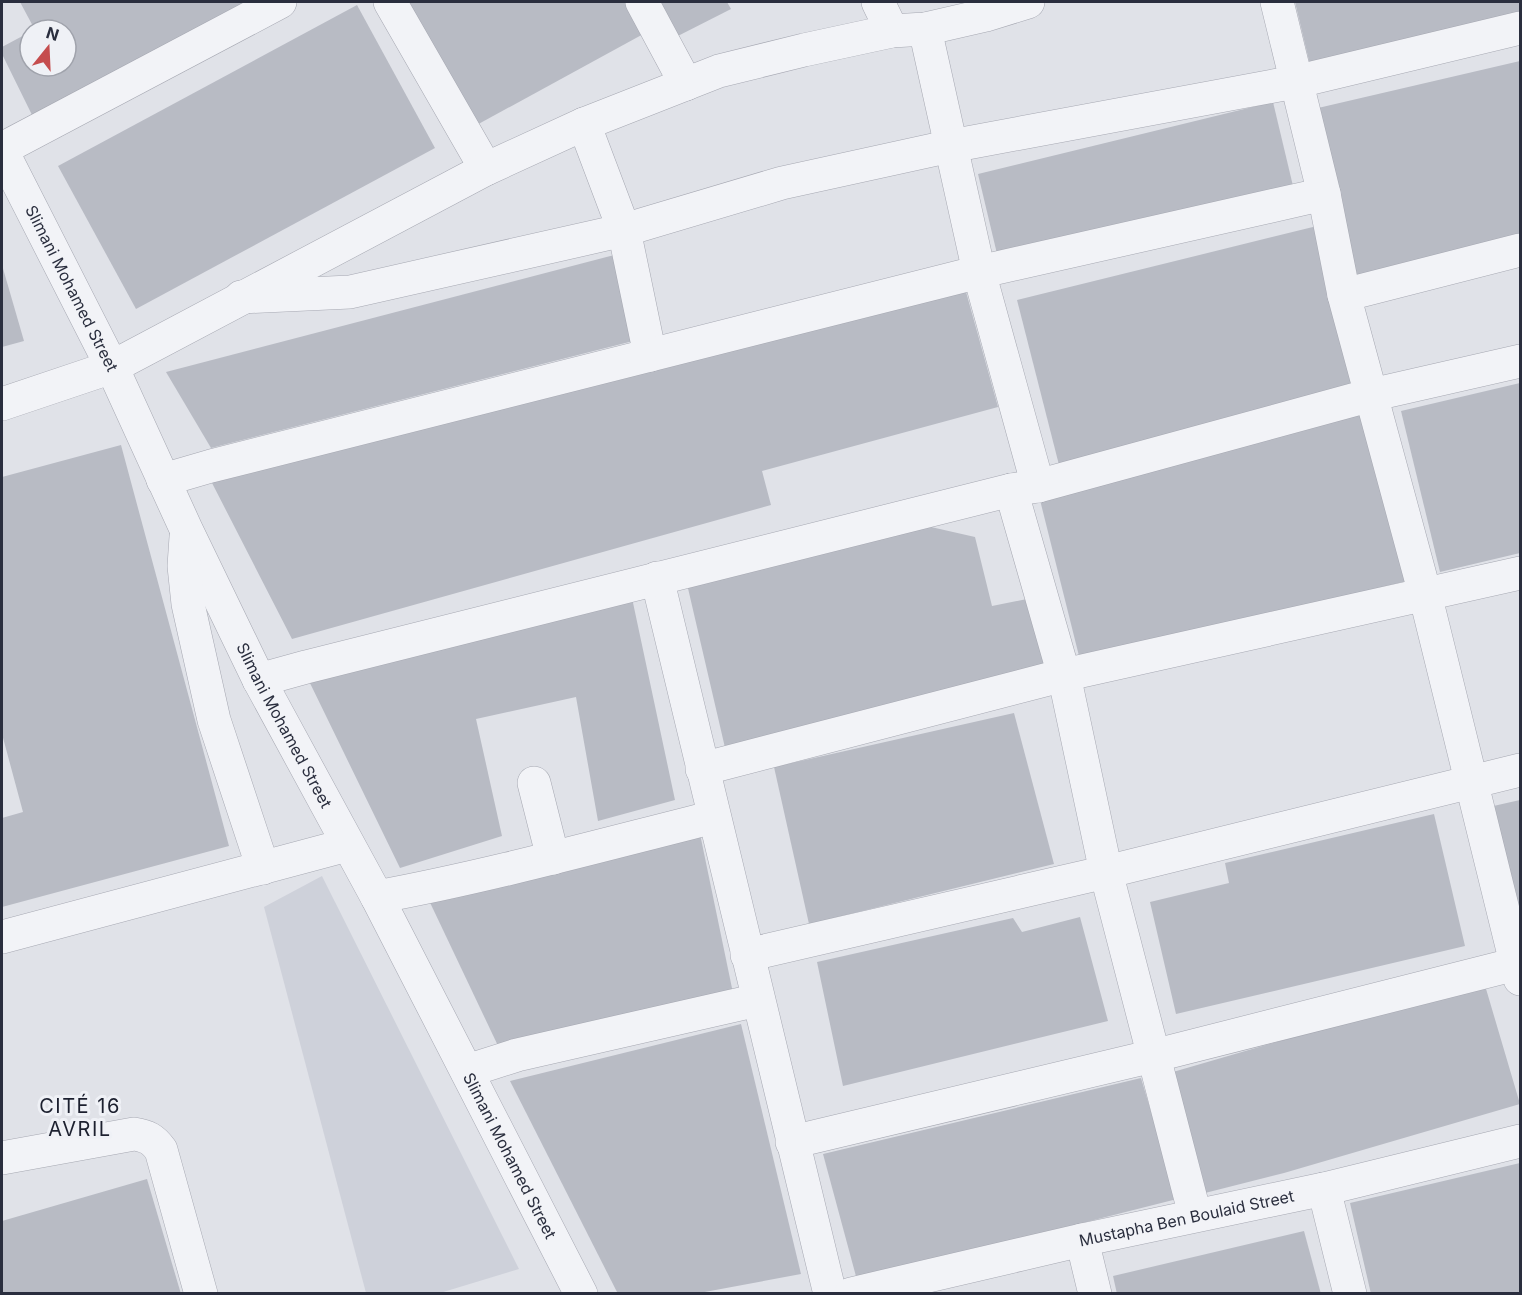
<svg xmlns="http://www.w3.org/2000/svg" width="1522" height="1295" font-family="Inter,sans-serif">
	<rect width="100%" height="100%" fill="#e0e2e8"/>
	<path fill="#ced1da" d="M322,876L519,1269L440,1293H366L264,907Z"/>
	<g fill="#b8bbc4">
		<path d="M20,2H261L33,117L2,54V47L30,32V66H66V30H35Z"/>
		<path d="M403,2H630L647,32L473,127Z"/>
		<path d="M651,2H727L731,9L670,40Z"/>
		<path d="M1295,2H1520V15L1311,69Z"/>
		<path d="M357,5L435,148L136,309L58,166Z"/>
		<path d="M1520,61V237L1357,275L1318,108Z"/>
		<path d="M1273,102L1293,186L998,258L978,174Z"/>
		<path d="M1317,226L1358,391L1059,465L1017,300Z"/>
		<path d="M618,254L641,339L211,448L166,372Z"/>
		<path d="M2,265L24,341L2,347Z"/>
		<path d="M963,281L998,407L762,471L771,505L292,639L211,481Z"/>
		<path d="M1520,383V553L1440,572L1401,411Z"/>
		<path d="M1370,412L1411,580L1080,660L1038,492Z"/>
		<path d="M121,445L229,846L2,907V818L23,812L2,734V477Z"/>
		<path d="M931,527L975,537L992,606L1027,599L1049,662L726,752L687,584Z"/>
		<path d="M632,598L675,800L598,821L576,697L476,719L502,836L400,868L308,679Z"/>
		<path d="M1014,713L1054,864L809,924L774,767Z"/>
		<path d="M1520,800V938L1489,807Z"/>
		<path d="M1434,814L1465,946L1176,1014L1150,902L1229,883L1225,863Z"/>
		<path d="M699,829L733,993L500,1050L425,892Z"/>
		<path d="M1080,917L1108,1021L843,1086L817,962L1013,918L1022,932Z"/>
		<path d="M1484,982L1520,1104L1284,1173L1205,1193L1194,1146L1173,1072Z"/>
		<path d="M741,1024L801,1274L694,1294H618L510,1081Z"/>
		<path d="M1141,1078L1177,1199L857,1280L823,1154Z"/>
		<path d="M1520,1163V1294H1371L1350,1203Z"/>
		<path d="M147,1179L181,1294H2V1221Z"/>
		<path d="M1304,1231L1321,1294H1117L1113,1276Z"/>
	</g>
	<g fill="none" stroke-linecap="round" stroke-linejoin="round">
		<defs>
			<g id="minor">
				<path d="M390,2L486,169"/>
				<path d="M642,2L686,84"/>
				<path d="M878,2L892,31"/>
				<path d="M1277,2L1324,194L1344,295L1425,594L1520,979"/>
				<path d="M925,29L979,272L1038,486"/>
				<path d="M584,124L624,230L650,355"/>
				<path d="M2,149L280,2"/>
				<path id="s1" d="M2,151L112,367L186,529L259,680L377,897L581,1294"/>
				<path d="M1344,295L1520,250"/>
				<path d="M241,297L350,292L624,230L782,183L951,146L1295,82L1520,28"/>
				<path d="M2,404L112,367L486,169L584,124L719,71L804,50L892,31L925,29L986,15L1028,2"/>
				<path d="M163,480L211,466L979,272L1324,194"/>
				<path d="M1011,490L1064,675L1106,872L1195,1215"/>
				<path d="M186,537L184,566L188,604L214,720L263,868"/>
				<path d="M657,578L830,1294"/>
				<path d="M259,680L306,667L1011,490L1038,486L1371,395L1520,361"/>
				<path d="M702,769L1064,675L1520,573"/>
				<path d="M534,783L553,858"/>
				<path d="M377,897C490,876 602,845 714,817"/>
				<path d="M2,937L347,845"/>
				<path d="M747,955L1106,872L1520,770"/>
				<path d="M467,1071L517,1055L758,1000"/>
				<path d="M792,1142L1153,1056L1520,963"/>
				<path d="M2,1158L134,1134C147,1136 153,1139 161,1150L201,1294"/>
				<path d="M1324,1189L1350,1294"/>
				<path d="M1082,1240L1095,1294"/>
				<path id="s2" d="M851,1294L1082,1240L1324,1189L1520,1141"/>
			</g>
		</defs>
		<use href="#minor" stroke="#a6a8b2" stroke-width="34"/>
		<use href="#minor" stroke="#f2f3f7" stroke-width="33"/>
	</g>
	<g text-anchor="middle" stroke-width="6" stroke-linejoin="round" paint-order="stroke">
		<g font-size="16" fill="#2a2e3e" stroke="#eff1f6">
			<text dy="6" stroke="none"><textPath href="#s1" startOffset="154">Slimani Mohamed Street</textPath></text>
			<text dy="6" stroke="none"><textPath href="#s1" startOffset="640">Slimani Mohamed Street</textPath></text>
			<text dy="6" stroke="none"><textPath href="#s1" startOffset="1126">Slimani Mohamed Street</textPath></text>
			<text dy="6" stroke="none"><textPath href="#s2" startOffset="344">Mustapha Ben Boulaid Street</textPath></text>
		</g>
		<g font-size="20" letter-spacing="1.5" fill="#1c202f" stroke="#eff1f6">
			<text x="80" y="1113">CITÉ 16<tspan x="80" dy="23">AVRIL</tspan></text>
		</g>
	</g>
	<rect width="1522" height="1295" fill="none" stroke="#2a2e3e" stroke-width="6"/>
	<g transform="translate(48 48) rotate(18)"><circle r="28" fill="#eff1f6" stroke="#a0a3ac" stroke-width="1.5"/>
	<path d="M0-4.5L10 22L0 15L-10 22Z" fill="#c54d4e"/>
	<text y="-9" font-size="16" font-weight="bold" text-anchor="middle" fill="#2a2e3e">N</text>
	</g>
</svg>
